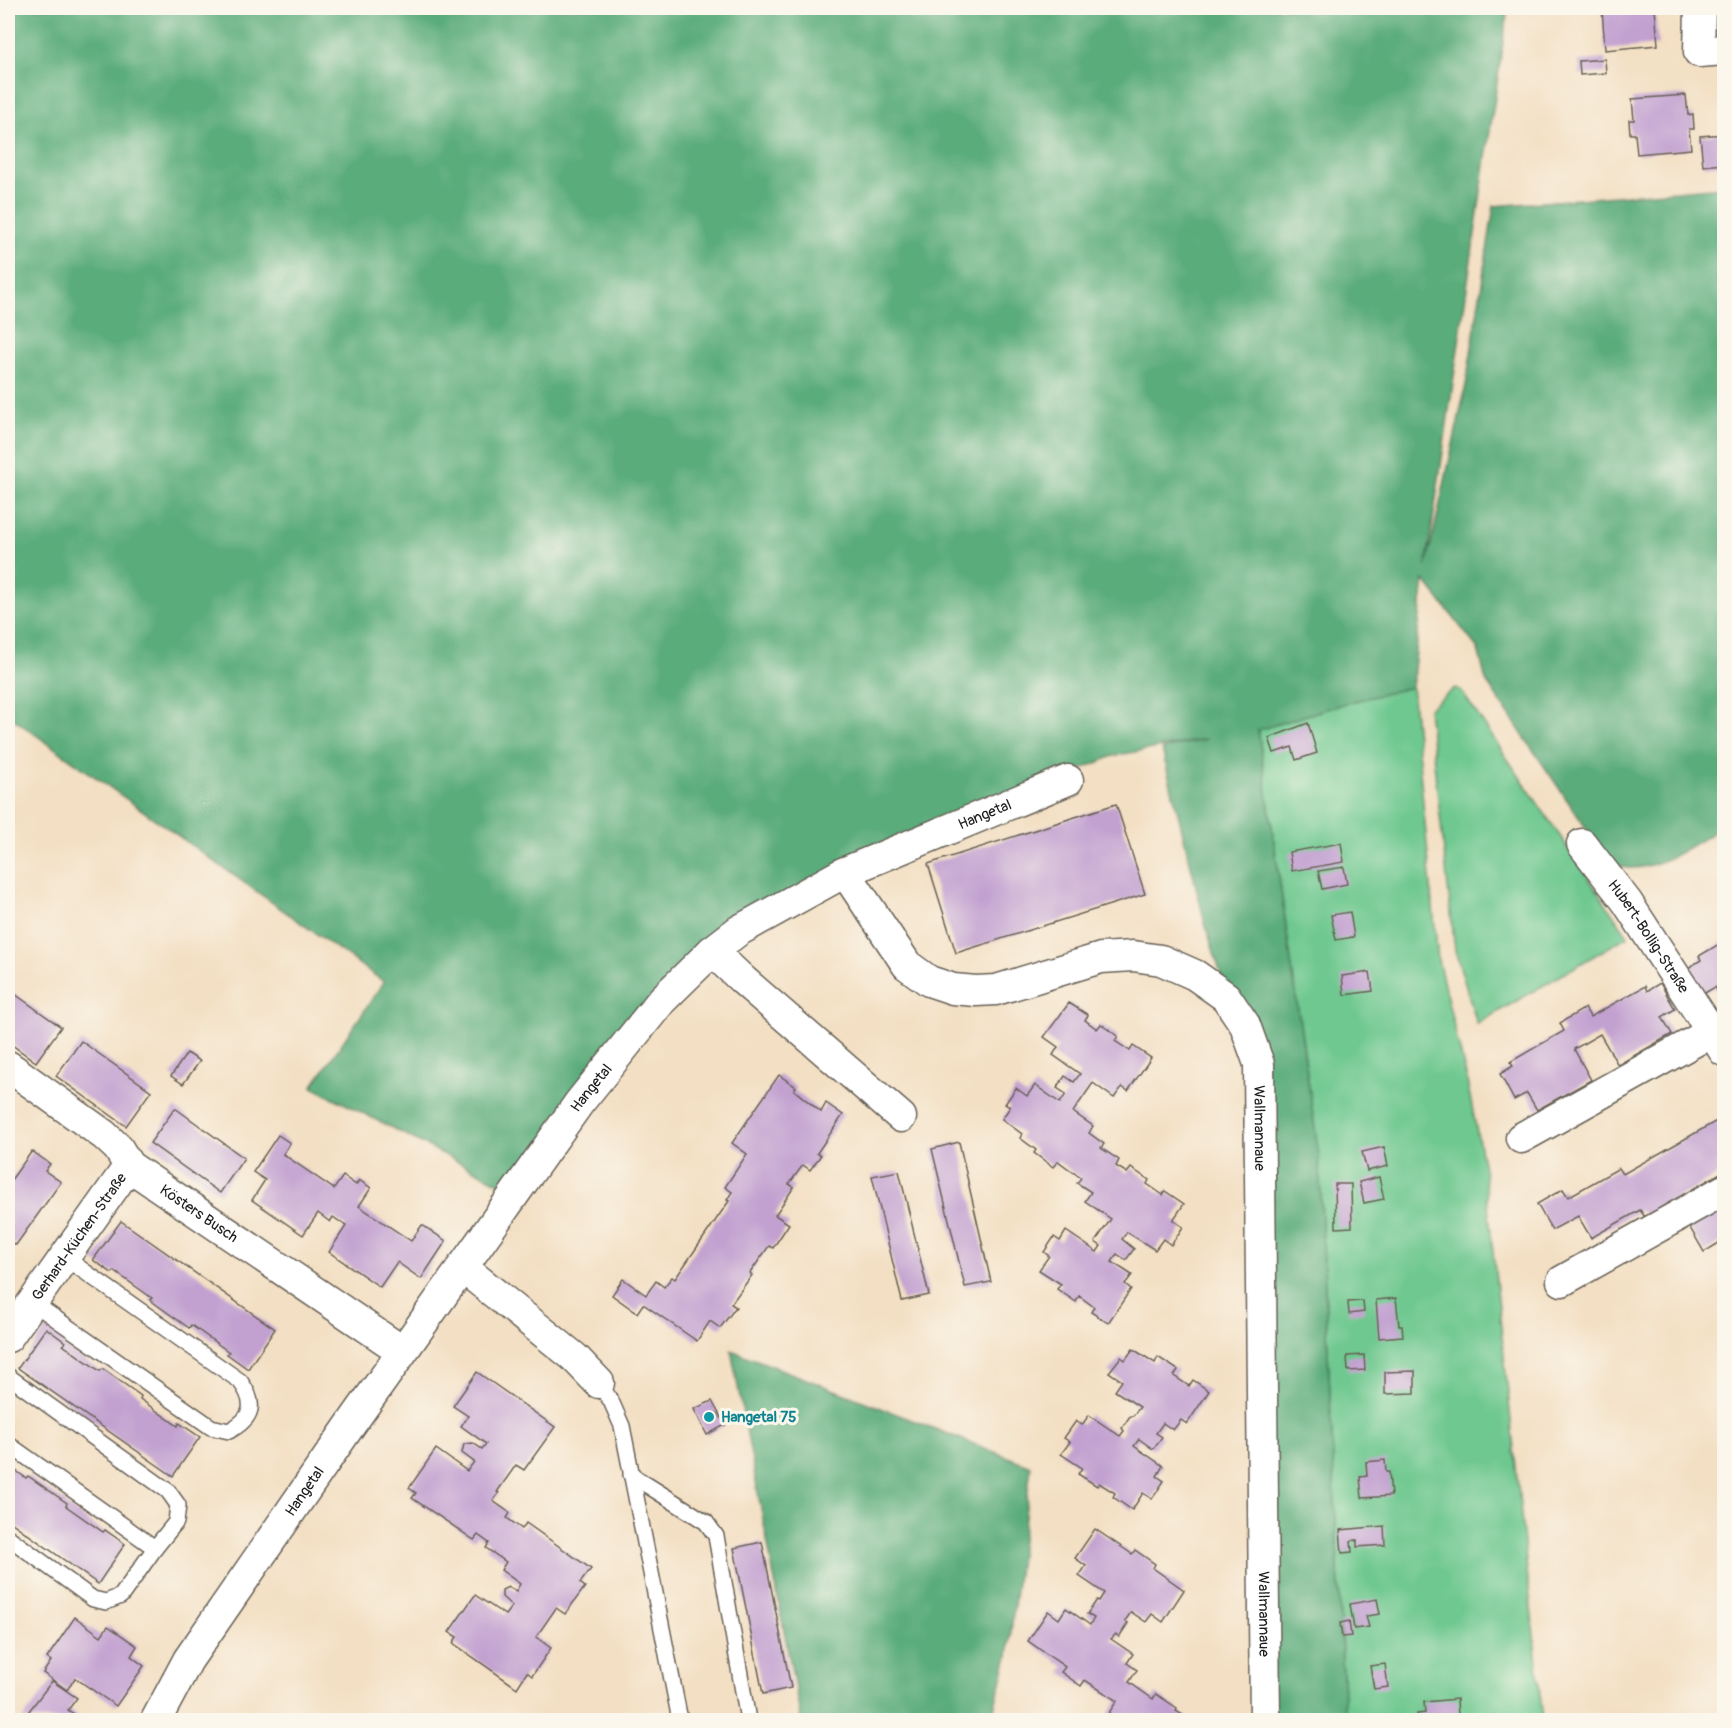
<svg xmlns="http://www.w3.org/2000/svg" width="1732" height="1728" font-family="Pangolin,sans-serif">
	<rect width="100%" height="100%" fill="#fbf7ec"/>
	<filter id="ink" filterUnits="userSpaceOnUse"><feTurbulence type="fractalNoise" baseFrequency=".0167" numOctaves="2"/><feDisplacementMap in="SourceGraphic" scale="12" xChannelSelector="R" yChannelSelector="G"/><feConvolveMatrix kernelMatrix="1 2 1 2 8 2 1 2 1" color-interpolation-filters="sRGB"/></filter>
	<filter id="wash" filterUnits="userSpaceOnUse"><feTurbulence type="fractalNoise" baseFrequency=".008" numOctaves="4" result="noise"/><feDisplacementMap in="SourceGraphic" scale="24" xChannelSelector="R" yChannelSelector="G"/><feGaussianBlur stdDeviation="1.35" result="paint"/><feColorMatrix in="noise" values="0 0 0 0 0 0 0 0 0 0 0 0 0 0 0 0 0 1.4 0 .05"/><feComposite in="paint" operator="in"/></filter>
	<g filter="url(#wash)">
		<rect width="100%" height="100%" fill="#f3dfc3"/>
		<g fill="#6ec88f" stroke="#457256" stroke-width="1.5">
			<path d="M1412,687L1438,960L1466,1076L1484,1168L1543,1720H1345L1319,1157L1258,730L1346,703Z"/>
			<path d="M1455,688L1462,692L1628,936L1477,1024L1455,950L1428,709Z"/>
		</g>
		<g fill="#5aac7a" stroke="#3b644b" stroke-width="1.5">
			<path d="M8,8H1508L1426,567L1466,385L1494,206L1724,187V826C1696,842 1663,869 1629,868C1623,868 1616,865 1610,863L1486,681L1478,649L1424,580L1412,687L1346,703L1258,730L1319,1157L1345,1720H1272L1260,1064L1228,997L1206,927L1162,749L1207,739L1113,756L846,868L736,922L509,1188L312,1087L384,982L8,715Z"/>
			<path d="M731,1350L1031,1466L1008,1656L991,1720H801Z"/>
		</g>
		<g id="blocks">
			<g fill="#c2a1d0">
				<path d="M1602,8H1655L1658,45L1605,50Z"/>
				<path d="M1605,59L1606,73L1580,75L1579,61Z"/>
				<path d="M1686,95L1688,115L1693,114L1694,129H1689L1691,149L1637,154L1635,134H1630L1629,120H1634L1632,99Z"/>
				<path d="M1724,134V164L1703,166L1700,136Z"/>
				<path d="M1308,723L1317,753L1296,760L1292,747L1274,753L1269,738Z"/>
				<path d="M1116,804L1145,894L956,953L928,864Z"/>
				<path d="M1341,843L1344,862L1292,871L1289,852Z"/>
				<path d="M1344,867L1347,884L1322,889L1318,871Z"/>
				<path d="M1350,912L1354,937L1336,940L1331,915Z"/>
				<path d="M1724,941V1002L1715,987L1703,994L1688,968L1701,960L1699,956Z"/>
				<path d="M1370,972L1373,991L1344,995L1342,976Z"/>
				<path d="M1660,983L1675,1009L1662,1017L1672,1034L1618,1065L1600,1034L1574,1049L1591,1080L1537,1110L1527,1093L1514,1100L1500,1074L1513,1066L1510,1062L1564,1031L1560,1023L1585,1008L1590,1017L1645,986L1647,991Z"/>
				<path d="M8,989L61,1027L36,1062L8,1042Z"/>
				<path d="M1069,1003L1088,1015L1085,1020L1097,1029L1101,1024L1118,1036L1115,1041L1130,1051L1133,1046L1151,1058L1128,1091L1122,1087L1114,1098L1093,1083L1073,1112L1093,1126L1089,1133L1104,1144L1101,1148L1119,1160L1116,1166L1127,1173L1131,1168L1149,1180L1147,1184L1163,1195L1165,1191L1184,1204L1173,1220L1183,1227L1171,1245L1163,1239L1155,1250L1127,1232L1122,1239L1134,1249L1126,1260L1117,1254L1112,1262L1132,1275L1125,1284L1131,1289L1108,1323L1091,1312L1094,1307L1079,1296L1076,1302L1057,1289L1061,1284L1039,1270L1049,1256L1044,1252L1054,1237L1060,1241L1066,1231L1097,1252L1101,1246L1095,1242L1111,1219L1085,1201L1091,1192L1077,1183L1081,1178L1058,1161L1053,1167L1034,1153L1036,1150L1020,1138L1022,1134L1002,1119L1010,1107L1005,1104L1016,1088L1027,1096L1035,1085L1060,1103L1066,1094L1057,1088L1065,1076L1074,1082L1080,1074L1053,1055L1058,1047L1044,1037Z"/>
				<path d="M81,1041L151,1091L126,1126L56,1076Z"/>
				<path d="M187,1053L200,1061L183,1084L171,1076Z"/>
				<path d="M779,1075L796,1087L794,1090L821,1112L826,1103L843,1115L817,1153L821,1155L810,1170L803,1165L789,1184L794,1187L775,1215L789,1224L773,1248L769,1246L750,1273L752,1275L731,1304L736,1307L720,1328L710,1321L697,1341L643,1304L637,1313L612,1295L623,1279L646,1295L656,1281L664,1287L672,1277L675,1279L729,1201L727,1200L732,1192L725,1187L747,1154L732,1143Z"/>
				<path d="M175,1108L244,1158L220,1193L150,1143Z"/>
				<path d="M1724,1114V1171L1645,1217L1640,1210L1591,1238L1578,1216L1552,1230L1537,1204L1563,1189L1568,1197L1619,1168L1623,1174L1722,1118V1115Z"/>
				<path d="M278,1135L290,1143L283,1154L334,1189L343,1176L356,1185L359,1180L371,1188L359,1206L411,1241L422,1225L446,1241L421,1279L397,1262L380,1287L329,1252L346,1226L333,1217L330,1222L318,1213L303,1235L252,1200L265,1180L253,1172Z"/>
				<path d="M959,1142L991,1282L965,1287L932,1149Z"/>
				<path d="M1384,1147L1388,1166L1367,1171L1362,1152Z"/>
				<path d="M32,1151L50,1164L45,1171L61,1182L16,1245L8,1240V1184Z"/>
				<path d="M899,1171L929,1295L902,1301L872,1176Z"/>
				<path d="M1379,1177L1384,1199L1364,1203L1359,1182Z"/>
				<path d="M1335,1184H1351L1352,1227L1336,1228Z"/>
				<path d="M1724,1206V1240L1704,1252L1689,1226Z"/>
				<path d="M121,1221L275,1329L248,1369L227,1354L229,1352L191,1325L189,1328L150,1300L152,1298L114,1271L112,1273L93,1260Z"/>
				<path d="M1396,1298L1399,1326H1402L1403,1336L1379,1338L1376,1300Z"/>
				<path d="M1363,1301L1364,1312L1349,1314L1348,1302Z"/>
				<path d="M46,1328L65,1342L63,1345L100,1371L103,1369L141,1396L140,1399L178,1426L179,1423L200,1437L173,1476L18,1368Z"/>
				<path d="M1133,1349L1155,1363L1158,1357L1178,1370L1174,1376L1189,1386L1193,1380L1209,1391L1187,1424L1181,1420L1173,1430L1163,1423L1156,1433L1162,1437L1153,1449L1139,1439L1134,1446L1163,1466L1157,1476L1164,1481L1152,1499L1143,1493L1132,1510L1113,1497L1115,1493L1099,1483L1097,1486L1078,1474L1082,1468L1061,1454L1070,1442L1064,1438L1076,1421L1082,1425L1089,1415L1120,1436L1124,1431L1122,1428L1130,1416H1133L1140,1407L1115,1391L1122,1381L1109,1372L1121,1357L1125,1360Z"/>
				<path d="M1364,1355L1365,1370L1348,1371L1347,1356Z"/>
				<path d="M1415,1371V1393L1385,1394V1372Z"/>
				<path d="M477,1372L555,1427L524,1470L516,1465L497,1492L499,1493L493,1501L510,1513L507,1518L522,1529L526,1523L591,1569L580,1583L585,1587L565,1614L556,1608L536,1637L551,1648L532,1676L527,1672L517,1688L453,1643L457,1637L449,1632L475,1595L505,1615L512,1606L502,1597V1590L508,1587L516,1591L520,1584L501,1570L506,1562L486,1548L489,1543L478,1535L474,1540L412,1498L416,1493L409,1488L436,1449L467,1471L474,1462L462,1453L464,1444L473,1443L482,1449L486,1444L461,1426L468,1416L453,1406Z"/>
				<path d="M712,1401L725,1425L707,1435L694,1409Z"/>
				<path d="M1385,1460L1386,1472H1389L1391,1496L1362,1498L1360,1477L1367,1476L1366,1462Z"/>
				<path d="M8,1465L26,1478L28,1476L67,1503L66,1506L103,1532L105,1530L125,1544L98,1584L8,1520Z"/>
				<path d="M1384,1526L1385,1545L1357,1547V1540L1351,1541L1352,1552L1342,1553L1340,1530Z"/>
				<path d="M1095,1529L1132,1554L1135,1550L1155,1564L1153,1568L1184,1590L1163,1622L1152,1614L1146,1622L1131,1612L1125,1621L1128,1623L1119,1637L1116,1634L1111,1639L1133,1654L1127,1663L1137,1670L1129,1682L1153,1699L1156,1694L1177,1708L1176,1711L1191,1720H1110L1106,1717L1117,1701L1085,1680L1081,1686L1061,1672L1065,1667L1028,1641L1048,1611L1059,1619L1066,1608L1090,1625L1094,1618L1087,1614L1097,1600L1099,1601L1104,1593L1079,1576L1086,1566L1075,1558Z"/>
				<path d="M762,1542L791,1688L763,1694L734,1548Z"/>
				<path d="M1377,1599L1380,1614L1366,1616L1369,1627L1354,1629L1350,1604Z"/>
				<path d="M75,1617L101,1636L108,1626L137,1646L131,1656L144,1666L116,1706L75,1678L67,1690L43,1673L51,1661L47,1658Z"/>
				<path d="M1349,1621L1351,1636L1342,1637L1340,1623Z"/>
				<path d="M1385,1664L1388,1687L1374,1689L1370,1666Z"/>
				<path d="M52,1681L77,1698L68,1710L83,1720H22Z"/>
				<path d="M1457,1699L1458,1715L1425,1718V1720H1417V1714L1425,1713L1424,1702Z"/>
			</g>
		</g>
	</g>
	<g filter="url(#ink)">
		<use href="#blocks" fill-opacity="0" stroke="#676056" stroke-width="1.5"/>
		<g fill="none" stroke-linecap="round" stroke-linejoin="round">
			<defs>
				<g id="service">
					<path d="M32,1302L211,1427L229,1431C253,1418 257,1404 240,1381L64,1257"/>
					<path d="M8,1376L168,1491L178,1505L176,1522L155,1548"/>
					<path d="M599,1383L611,1401L622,1426L680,1720"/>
					<path d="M8,1444L155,1548L121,1596L106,1602L93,1599L8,1537"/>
					<path d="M631,1475L706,1522L716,1536L748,1720"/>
				</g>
				<g id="minor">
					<path d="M1700,8L1699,52L1724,50"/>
					<path id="s1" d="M1582,844L1627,902L1724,1051"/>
					<path id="s2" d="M845,872L907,965L929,981L953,989L976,991L996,990L1101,958L1133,956L1161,960L1195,975L1226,997L1245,1025L1259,1064L1265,1720"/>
					<path d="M712,951L744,981L901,1117"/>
					<path id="s3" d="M8,1066L104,1135L118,1148L129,1166L402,1351"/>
					<path d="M1521,1138L1724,1025"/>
					<path d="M462,1267L574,1357L599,1383"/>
					<path d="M1562,1281L1724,1190"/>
					<path id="s4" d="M8,1337L129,1166"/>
					<path id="s5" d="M156,1720L188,1660L349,1427L579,1103L662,1000L712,951L738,931L845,872L1068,780"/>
				</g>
			</defs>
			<use href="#service" stroke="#676056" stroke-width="18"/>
			<use href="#minor" stroke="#676056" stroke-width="33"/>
			<use href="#service" stroke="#fff" stroke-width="15"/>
			<use href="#minor" stroke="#fff" stroke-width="30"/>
		</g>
	</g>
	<circle fill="#0f9aa8" stroke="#fbf7ec" stroke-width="2" cx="709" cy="1417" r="6"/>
	<g text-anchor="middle" stroke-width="6" stroke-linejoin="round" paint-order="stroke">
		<g font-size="15" fill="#1c1c1c" stroke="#fbf7ec">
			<text dy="5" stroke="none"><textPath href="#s5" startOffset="1257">Hangetal</textPath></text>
			<text dy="5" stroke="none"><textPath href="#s1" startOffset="114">Hubert-Bollig-Straße</textPath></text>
			<text dy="5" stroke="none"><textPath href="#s5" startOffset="768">Hangetal</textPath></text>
			<text dy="5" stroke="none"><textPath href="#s2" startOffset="592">Wallmannaue</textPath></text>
			<text dy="5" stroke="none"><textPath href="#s3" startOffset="243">Kösters Busch</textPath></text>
			<text dy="5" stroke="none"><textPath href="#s4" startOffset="123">Gerhard-Küchen-Straße</textPath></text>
			<text dy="5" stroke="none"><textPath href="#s5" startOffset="273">Hangetal</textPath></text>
			<text dy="5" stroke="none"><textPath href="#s2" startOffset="1078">Wallmannaue</textPath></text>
		</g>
		<g font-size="15" font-weight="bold" fill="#0d838f" stroke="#fbf7ec" text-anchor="start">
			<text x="721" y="1422">Hangetal 75</text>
		</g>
	</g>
	<rect width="1732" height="1728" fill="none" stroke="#fbf7ec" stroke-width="30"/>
</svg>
